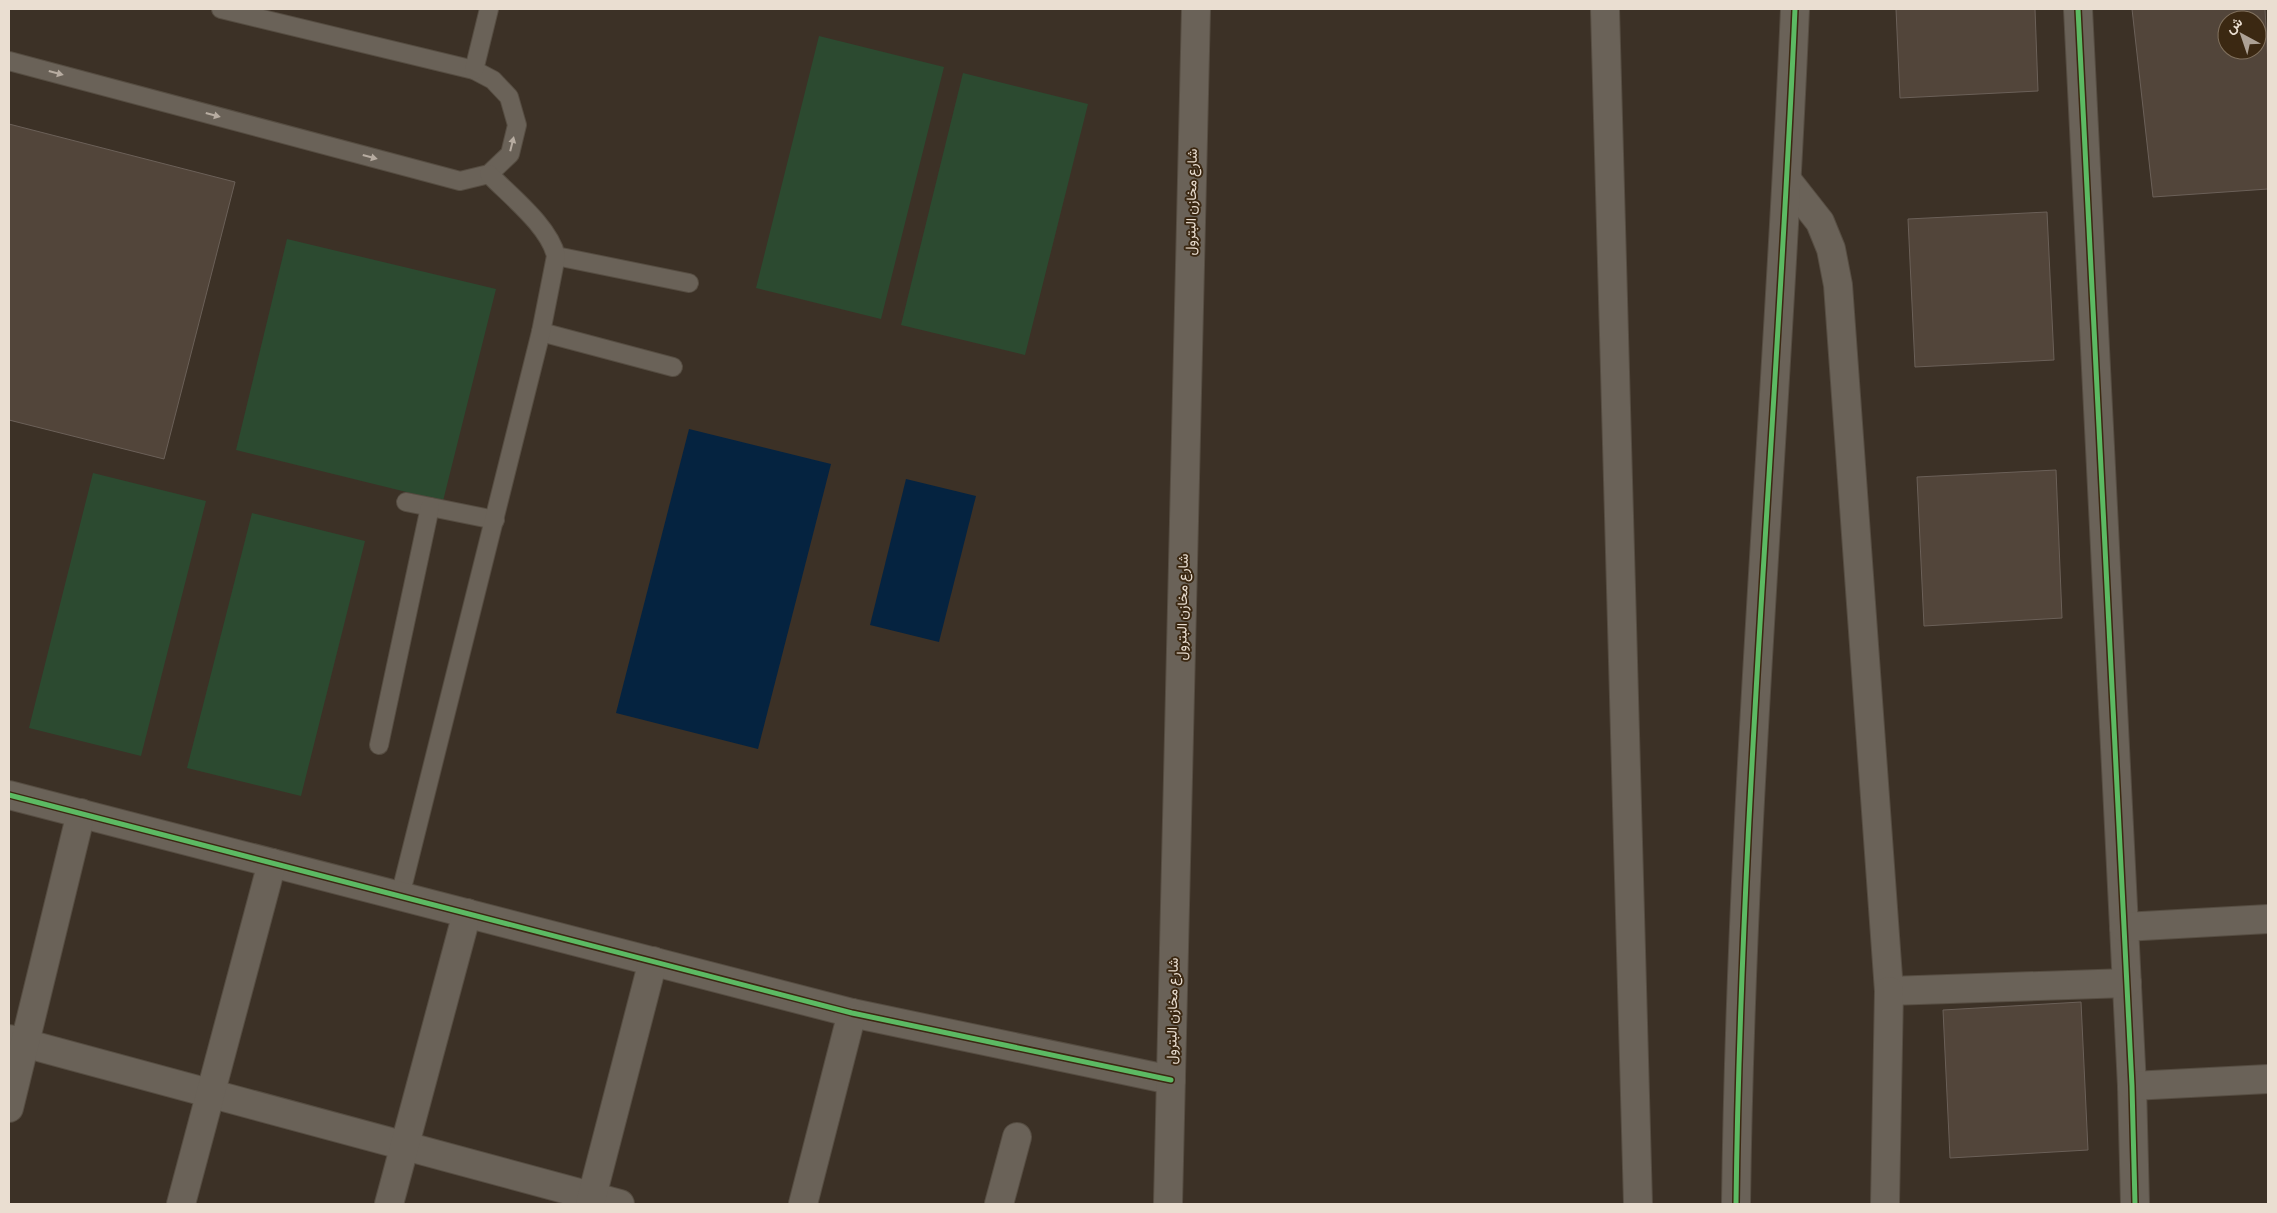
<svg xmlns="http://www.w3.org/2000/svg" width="2277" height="1213" font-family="'IBM Plex Serif',Vazirmatn,serif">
	<rect width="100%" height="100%" fill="#3c3126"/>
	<g fill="#2c4a30">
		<path d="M819,36L944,67L881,319L756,288Z"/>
		<path d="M963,73L1088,104L1025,355L901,325Z"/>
		<path d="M287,239L496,289L443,501L236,450Z"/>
		<path d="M93,473L206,501L141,756L29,728Z"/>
		<path d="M252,513L365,541L301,796L187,768Z"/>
	</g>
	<g fill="#052340">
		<path d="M689,429L831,464L758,749L616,713Z"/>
		<path d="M906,479L976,496L939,642L870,625Z"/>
	</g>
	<g fill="#52453a" stroke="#6b6058" fill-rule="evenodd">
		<path d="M1896,9H2035L2038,91L1900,98Z"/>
		<path d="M2132,9H2265L2268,64V189L2153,197ZM2227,20H2257V50H2227Z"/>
		<path d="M9,124L235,182L164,459L9,420Z"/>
		<path d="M2047,212L2054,360L1915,367L1908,219Z"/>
		<path d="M2056,470L2062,618L1924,626L1917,477Z"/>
		<path d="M2081,1002L2088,1150L1950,1158L1943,1010Z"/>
	</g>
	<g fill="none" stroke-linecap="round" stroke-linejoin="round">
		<defs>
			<g id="service">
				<path d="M9,61L460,181L489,174L510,154L517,125L509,97L493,80L474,70L221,9"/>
				<path d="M474,70L489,9"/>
				<path d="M556,256L689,283"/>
				<path d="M541,332L673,367"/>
				<path d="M406,502L495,520"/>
				<path d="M379,745L430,507"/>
				<path d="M400,896L541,332L556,256C549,226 510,196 489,174"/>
			</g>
			<g id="minor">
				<path d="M2078,9L2132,1086L2135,1204"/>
				<path d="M1787,180L1820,222L1831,249L1838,285L1889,991L2127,983"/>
				<path d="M9,795L852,1013L1171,1080"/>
				<path d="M2124,927L2268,919"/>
				<path d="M9,1039L620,1204"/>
				<path d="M2132,1086L2268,1079"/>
				<path d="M9,1108L81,813"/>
				<path d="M181,1204L272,863"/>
				<path d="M389,1204L467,913"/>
				<path d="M590,1204L653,961"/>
				<path d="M803,1204L852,1013"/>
				<path d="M999,1204L1017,1137"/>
				<path d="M1736,1204C1741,805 1778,407 1795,9"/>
				<path d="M1885,1204L1889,991"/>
			</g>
			<g id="tertiary">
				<path d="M1605,9L1638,1204"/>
				<path d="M1168,1204L1196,9"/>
			</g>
		</defs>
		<use href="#service" stroke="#564d42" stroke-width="20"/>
		<use href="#minor" stroke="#564d42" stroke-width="30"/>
		<use href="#tertiary" stroke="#564d42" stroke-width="30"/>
		<use href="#service" stroke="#6a6258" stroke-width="18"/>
		<use href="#minor" stroke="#6a6258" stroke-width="28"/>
		<use href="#tertiary" stroke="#6a6258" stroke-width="28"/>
		<defs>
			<g id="cycleway">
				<path d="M2078,9L2132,1086L2135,1204"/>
				<path d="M9,795L852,1013L1171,1080"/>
				<path d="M1736,1204C1741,805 1778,407 1795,9"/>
			</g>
		</defs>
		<use href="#cycleway" stroke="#3b2812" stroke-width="8"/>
		<use href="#cycleway" stroke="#5cba63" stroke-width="5"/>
	</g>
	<defs><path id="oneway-solid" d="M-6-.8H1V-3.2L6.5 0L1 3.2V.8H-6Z" transform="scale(1.25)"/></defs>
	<g fill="#b7aca1">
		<use href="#oneway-solid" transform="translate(56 73) rotate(15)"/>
		<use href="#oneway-solid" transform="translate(213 115) rotate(15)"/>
		<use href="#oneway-solid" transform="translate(512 144) rotate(-76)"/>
		<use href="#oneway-solid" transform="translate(370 157) rotate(15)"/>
	</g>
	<g text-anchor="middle" stroke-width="4" stroke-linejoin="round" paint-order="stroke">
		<g font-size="14" fill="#eaded1" stroke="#3b2812">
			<text transform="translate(1191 202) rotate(-89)" y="5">شارع مخازن البترول</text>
			<text transform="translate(1182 607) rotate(-89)" y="5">شارع مخازن البترول</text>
			<text transform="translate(1172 1011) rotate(-89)" y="5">شارع مخازن البترول</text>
		</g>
	</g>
	<rect width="2277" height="1213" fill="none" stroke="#eaded1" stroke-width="20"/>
	<g transform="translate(2242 35) rotate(320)"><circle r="24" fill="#3b2812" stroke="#81715e"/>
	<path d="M0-4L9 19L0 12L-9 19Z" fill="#ada195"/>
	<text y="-8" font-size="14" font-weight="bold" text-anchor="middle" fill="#eaded1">ش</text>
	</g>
</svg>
